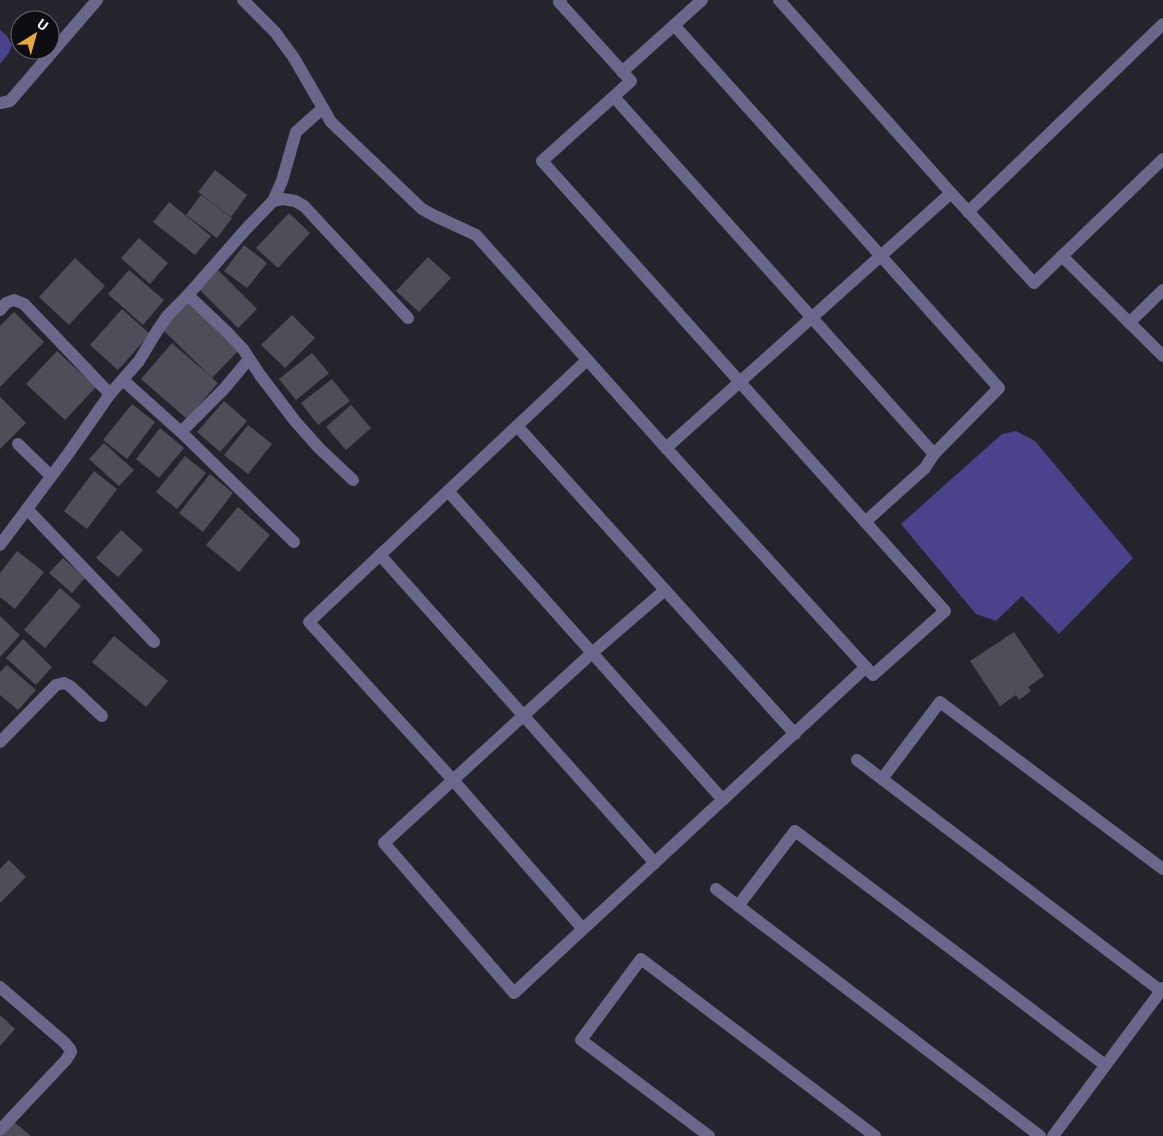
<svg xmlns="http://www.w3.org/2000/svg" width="1163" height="1136" font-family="'Exo 2',sans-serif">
	<rect width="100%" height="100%" fill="#24242d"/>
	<g fill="#4a428b">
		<path d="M0,30L7,36L12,45L9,53L0,64Z"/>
		<path d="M1016,431L1035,441L1133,558L1059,634L1022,596L996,621L976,614L901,524L1002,434Z"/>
	</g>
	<g fill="#4e4e58">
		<path d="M215,170L247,195L231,217L198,192Z"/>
		<path d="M201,195L232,218L217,238L186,215Z"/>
		<path d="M169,202L211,236L195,255L153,222Z"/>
		<path d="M289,213L310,233L278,268L256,248Z"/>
		<path d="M139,238L168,263L150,284L121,258Z"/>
		<path d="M244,245L267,263L247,288L224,271Z"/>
		<path d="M428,257L451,278L419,312L396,291Z"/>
		<path d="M75,258L105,286L69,325L39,297Z"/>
		<path d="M129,270L164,300L143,325L108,294Z"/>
		<path d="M218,270L257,309L238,328L199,289Z"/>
		<path d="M190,301L240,349L212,378L162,329Z"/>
		<path d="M122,309L150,334L118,370L90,345Z"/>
		<path d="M14,312L44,342L0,387V326Z"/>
		<path d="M292,315L315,338L285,368L261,345Z"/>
		<path d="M172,343L218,383L187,419L141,379Z"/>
		<path d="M57,351L96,387L65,420L26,384Z"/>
		<path d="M312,353L329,373L296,400L279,379Z"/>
		<path d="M332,379L350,401L318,425L301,403Z"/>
		<path d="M0,397L26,423L0,449Z"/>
		<path d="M224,401L247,421L220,452L197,432Z"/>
		<path d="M132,404L155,422L127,459L103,440Z"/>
		<path d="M351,405L371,428L346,450L326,427Z"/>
		<path d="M248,425L272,444L248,474L224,455Z"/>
		<path d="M160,428L184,448L159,478L136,459Z"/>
		<path d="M104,443L134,470L119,486L89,459Z"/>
		<path d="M185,456L206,473L177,509L156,492Z"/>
		<path d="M94,471L117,489L87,529L64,511Z"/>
		<path d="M210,474L233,493L203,532L179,513Z"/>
		<path d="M238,507L270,535L239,572L206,545Z"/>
		<path d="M121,530L143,550L118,577L96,558Z"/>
		<path d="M17,551L44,572L15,609L0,597V573Z"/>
		<path d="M63,558L85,578L72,593L49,573Z"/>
		<path d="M60,588L81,606L45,648L24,630Z"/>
		<path d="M0,616L20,635L0,657Z"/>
		<path d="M1014,632L1044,676L1028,687L1031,691L1019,700L1016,695L1000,706L970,661Z"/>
		<path d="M114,636L168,681L146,707L92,662Z"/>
		<path d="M23,639L52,667L36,685L6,658Z"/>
		<path d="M7,665L36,690L18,710L0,695V672Z"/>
		<path d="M9,860L26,877L0,903V869Z"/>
		<path d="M0,1015L15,1029L0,1046Z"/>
		<path d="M14,1122L31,1136H2Z"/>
	</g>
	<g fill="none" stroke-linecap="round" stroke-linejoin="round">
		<path stroke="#69688a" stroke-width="12" d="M18,444L51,476"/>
		<g stroke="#69688a" stroke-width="12">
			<path d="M243,0L275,32L294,58L331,122L422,209L435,216L476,235L666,448L873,675L945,611L542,161L631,81L559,2L561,0"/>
			<path d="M779,0L951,193L1034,283L1163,159"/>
			<path d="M674,25L999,388L934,454L925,468L865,522"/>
			<path d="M622,72L702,0"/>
			<path d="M614,97L934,454"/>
			<path d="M0,103L10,101L97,0"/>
			<path d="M273,201L282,181L296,132L323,108"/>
			<path d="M968,212L1163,24"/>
			<path d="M1062,256L1163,356"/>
			<path d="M188,295L227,332L243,349L260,375L295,421L319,448L353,480"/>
			<path d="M0,310L6,303L14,300L24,304L110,394"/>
			<path d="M1129,323L1163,290"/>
			<path d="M123,380L181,432L294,542"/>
			<path d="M517,426L795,734"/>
			<path d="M181,432L224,389L249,359"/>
			<path d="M666,448L951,193"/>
			<path d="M448,491L723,800"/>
			<path d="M27,509L154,642"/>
			<path d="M0,545L68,454L110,394L139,361L157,331L168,315L188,295L247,228L273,201L283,199L295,201L304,206L408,318"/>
			<path d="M380,555L655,863"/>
			<path d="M665,590L592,653L384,843L514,993L866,667"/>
			<path d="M0,742L56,685L64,683L70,686L102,716"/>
			<path d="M857,760L1161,991"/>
			<path d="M882,779L940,702L1163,869"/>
			<path d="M716,889L1040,1136"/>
			<path d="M738,906L795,831L1105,1065"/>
			<path d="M583,929L453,780L309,622L587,360"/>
			<path d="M0,987L64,1042L70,1049L71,1052L66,1060L0,1130"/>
			<path d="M709,1136L581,1040L641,959L875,1136"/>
			<path d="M1053,1136L1163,988"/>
		</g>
	</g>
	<g transform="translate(35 35) rotate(37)"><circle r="24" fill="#0e0e12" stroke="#68686d"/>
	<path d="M0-4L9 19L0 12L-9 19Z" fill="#eca93b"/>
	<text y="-8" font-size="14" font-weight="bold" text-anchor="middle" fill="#efeff5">U</text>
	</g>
</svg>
